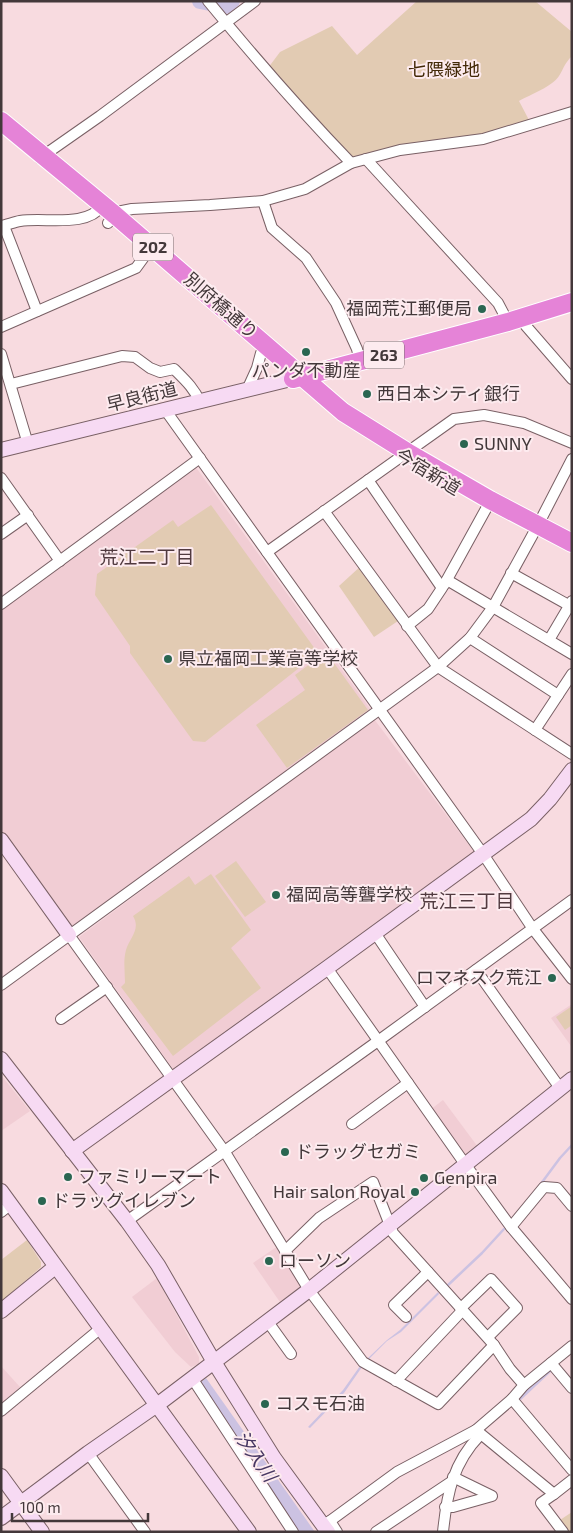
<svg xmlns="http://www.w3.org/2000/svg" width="573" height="1533" font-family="'Exo 2','Noto Sans JP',sans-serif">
	<rect width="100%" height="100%" fill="#f8dbe0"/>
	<g fill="#f1cdd4">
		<path d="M195,466L371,710L71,927L1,831V608Z"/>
		<path d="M374,719L475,853L174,1070L79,937Z"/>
		<path d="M572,1004V1046H571L551,1018Z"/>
		<path d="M1,1075L30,1111L1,1131Z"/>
		<path d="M443,1100L478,1147L467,1155H464L430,1110Z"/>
		<path d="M278,1246L303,1286L282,1305L253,1263Z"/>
		<path d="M157,1278L199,1357V1364L191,1367L175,1352L132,1297Z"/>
		<path d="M1,1366L20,1387L1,1404Z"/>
	</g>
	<g fill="#e2cbb3">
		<path d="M417,1H535L572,32V56C564,64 564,68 559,76C553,86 530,95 519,101L529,120L484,134L353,160L268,68L280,52L332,26L357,55Z"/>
		<path d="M211,505L318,653L205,742L193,741L130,653V646L95,595L97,574L173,520L178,527Z"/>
		<path d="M362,565L401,619L374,637L339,586Z"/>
		<path d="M326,652L368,710L287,768L256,725L305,690L295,675Z"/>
		<path d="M236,861L266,902L245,917L215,876Z"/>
		<path d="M211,874L251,930L231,948L261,988L173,1056L121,987L125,983C125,972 123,961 126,950C130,937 141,929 133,916L189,876L195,885Z"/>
		<path d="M572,1006V1025L565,1030L556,1017Z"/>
		<path d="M27,1240L41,1262V1267L1,1302V1260Z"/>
		<path d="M572,1512V1532H569L560,1520Z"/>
	</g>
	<g fill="#ccc2e2">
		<path d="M438,1292L439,1294L401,1332L387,1341L368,1360L367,1359L387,1340L400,1330Z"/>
		<path d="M360,1366L362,1367L344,1393L310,1428L308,1427L343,1390Z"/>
		<path d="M551,1369L552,1371L521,1400L518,1398Z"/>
		<path d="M206,1378L315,1532H299L296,1528L201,1382Z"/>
	</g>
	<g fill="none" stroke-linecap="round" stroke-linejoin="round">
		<g stroke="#ccc2e2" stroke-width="2.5">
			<path d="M540,1185L560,1158L572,1145"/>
			<path d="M447,1286L482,1253L504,1229"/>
		</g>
		<path stroke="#ccc2e2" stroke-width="16" d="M200,1L225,6L232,1"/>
		<defs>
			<g id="street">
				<path d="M208,1C254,57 301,111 351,163"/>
				<path d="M40,158L100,116L255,1"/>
				<path d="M366,159L498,303L508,322"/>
				<path d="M263,201L272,228L306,258L336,303L357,349L360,361"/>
				<path d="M108,223L117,212L132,209L210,205L263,201L305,189L351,163L400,150L483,139L572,112"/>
				<path d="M1,226C7,225 14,222 20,221C45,217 86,228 102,206"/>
				<path d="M4,226L37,311"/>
				<path d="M524,317L526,326L572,379"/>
				<path d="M1,327L136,268L152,246"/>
				<path d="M1,354L28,444"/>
				<path d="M11,384L122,356L135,357L150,368L160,372L174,369C185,380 194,388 200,402"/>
				<path d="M247,390L257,368L261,353"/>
				<path d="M166,411L483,854L533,929L572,979"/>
				<path d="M1,478L60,561"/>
				<path d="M368,480L442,588L428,609L407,626"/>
				<path d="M324,511L438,667L572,754"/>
				<path d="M1,534L28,515"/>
				<path d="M267,552L454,419L484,415L524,423L572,443"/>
				<path d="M511,573L572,607"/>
				<path d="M447,580L572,654"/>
				<path d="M444,585L487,507"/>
				<path d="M1,604L200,458"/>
				<path d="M470,638L558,695"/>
				<path d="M549,640L572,601"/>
				<path d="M535,730L572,674"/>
				<path d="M375,933L425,1007"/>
				<path d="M69,935L225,1152L309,1290L363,1362L438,1404L494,1345L510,1369L524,1385"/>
				<path d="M327,968L465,1164L511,1227L572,1299"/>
				<path d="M476,970L560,1088"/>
				<path d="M1,985L438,667L470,638L493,607L538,525L572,459"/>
				<path d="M61,1019L107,987"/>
				<path d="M352,1124L408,1083"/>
				<path d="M1,1212L11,1204"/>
				<path d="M127,1221L378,1041L572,900"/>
				<path d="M511,1227L544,1187L557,1188L572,1206"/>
				<path d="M285,1251L319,1218L373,1182L393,1233L494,1345"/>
				<path d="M406,1317L394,1305L428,1272"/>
				<path d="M268,1322L291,1354"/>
				<path d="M551,1363L572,1388"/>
				<path d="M192,1378L293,1532"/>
				<path d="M396,1381L460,1313L461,1308L491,1279L517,1308L488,1337"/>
				<path d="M512,1399L572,1470"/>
				<path d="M1,1411L101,1328"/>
				<path d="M476,1430L554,1494L572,1480"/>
				<path d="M88,1453L145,1532"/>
				<path d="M554,1494L541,1503L563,1532"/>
				<path d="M445,1507H453L492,1496L453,1477"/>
				<path d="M330,1521L337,1532"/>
				<path d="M323,1526L397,1472L476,1430L512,1399L524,1385L572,1346"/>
				<path d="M376,1532L451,1482"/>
				<path d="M443,1532C447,1493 453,1463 480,1435"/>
			</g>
			<g id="secondary">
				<path d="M1,450L291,379"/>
				<path d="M1,840L69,935"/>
				<path d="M1,1059L127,1221L158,1265L214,1362L274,1458L328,1532"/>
				<path d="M72,1151L327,968L531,819L550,799L572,770"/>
				<path d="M1,1191L249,1532"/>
				<path d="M1,1311L55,1267"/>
				<path d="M1,1476L42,1532"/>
				<path d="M1,1518L88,1453L157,1405L309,1290L572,1079"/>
			</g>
			<g id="highway">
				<path d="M1,121L115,215L343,412L407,452L490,500L572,543"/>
				<path d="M293,379L508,322L572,302"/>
			</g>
		</defs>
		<use href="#street" stroke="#796065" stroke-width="12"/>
		<use href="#secondary" stroke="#796065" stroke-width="16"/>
		<use href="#highway" stroke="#fff" stroke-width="20"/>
		<use href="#street" stroke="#fff" stroke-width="10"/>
		<use href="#secondary" stroke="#f7daf3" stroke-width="14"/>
		<use href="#highway" stroke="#e583d7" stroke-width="18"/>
	</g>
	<g fill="#2a6651" stroke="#fdebef" stroke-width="2">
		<circle cx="482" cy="309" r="5"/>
		<circle cx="306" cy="352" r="5"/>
		<circle cx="367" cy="394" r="5"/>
		<circle cx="464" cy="444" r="5"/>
		<circle cx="168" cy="659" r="5"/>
		<circle cx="276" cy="895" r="5"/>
		<circle cx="552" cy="978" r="5"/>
		<circle cx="285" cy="1152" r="5"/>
		<circle cx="68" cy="1177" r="5"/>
		<circle cx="424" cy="1178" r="5"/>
		<circle cx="415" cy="1192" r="5"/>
		<circle cx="42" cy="1201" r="5"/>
		<circle cx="269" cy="1261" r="5"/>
		<circle cx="265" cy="1404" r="5"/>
	</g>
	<g text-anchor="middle" stroke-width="4" stroke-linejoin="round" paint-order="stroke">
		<g fill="#fdebef" stroke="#7b6e70" stroke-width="1">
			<rect x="133" y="233.5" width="40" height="27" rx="4"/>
			<rect x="364" y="341.5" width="40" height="27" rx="4"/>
		</g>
		<g font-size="16" font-weight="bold" fill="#43383a">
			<text x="153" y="253">202</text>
			<text x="384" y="361">263</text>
		</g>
		<g font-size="18" fill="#422907" stroke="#fdebef">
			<text x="444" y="76">七隈緑地</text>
		</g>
		<g font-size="18" fill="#43383a" stroke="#fdebef">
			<text transform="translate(221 306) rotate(41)" y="6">別府橋通り</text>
			<text transform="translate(142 397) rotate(-14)" y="6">早良街道</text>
			<text transform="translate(428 472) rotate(31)" y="6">今宿新道</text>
		</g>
		<g font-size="18" fill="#43383a" stroke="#fdebef" text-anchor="start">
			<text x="472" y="315" text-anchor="end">福岡荒江郵便局</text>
			<text x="306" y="377" text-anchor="middle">パンダ不動産</text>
			<text x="377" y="400">西日本シティ銀行</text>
			<text x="474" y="450">SUNNY</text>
			<text x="178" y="665">県立福岡工業高等学校</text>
			<text x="286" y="901">福岡高等聾学校</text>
			<text x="542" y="984" text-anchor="end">ロマネスク荒江</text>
			<text x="295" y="1158">ドラッグセガミ</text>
			<text x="78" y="1183">ファミリーマート</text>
			<text x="434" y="1184">Genpira</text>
			<text x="405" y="1198" text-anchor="end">Hair salon Royal</text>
			<text x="52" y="1207">ドラッグイレブン</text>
			<text x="279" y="1267">ローソン</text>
			<text x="275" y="1410">コスモ石油</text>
		</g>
		<g font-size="19" fill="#513a3f" stroke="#fdebef">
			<text x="147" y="564">荒江二丁目</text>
			<text x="467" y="908">荒江三丁目</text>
		</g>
		<g font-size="19" font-style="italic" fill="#483863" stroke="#fdebef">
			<text transform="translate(256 1456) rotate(55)" y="7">汐入川</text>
		</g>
	</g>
	<rect width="573" height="1533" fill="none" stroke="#43383a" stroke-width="5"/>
	<path d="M12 1513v8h136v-8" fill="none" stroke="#43383a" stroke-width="2.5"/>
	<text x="20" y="1513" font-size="15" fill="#43383a" stroke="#fdebef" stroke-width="4" paint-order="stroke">100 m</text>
</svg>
